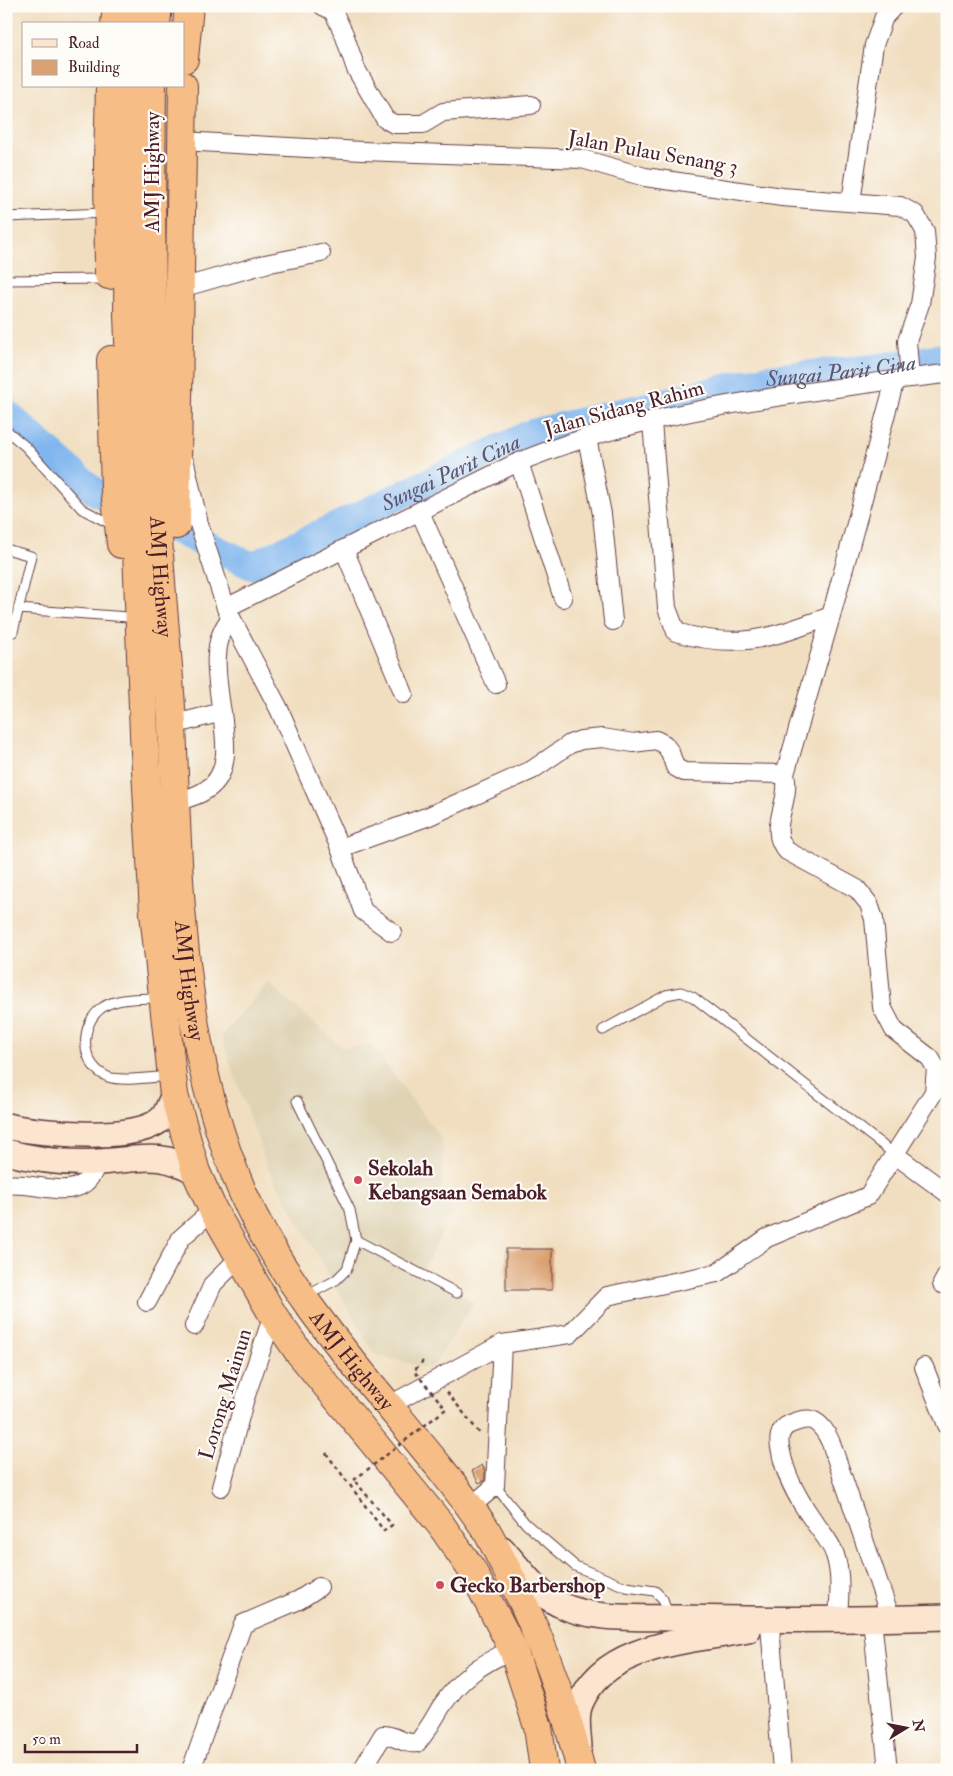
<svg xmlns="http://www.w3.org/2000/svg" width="953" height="1776" font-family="'IM FELL Double Pica',serif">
	<rect width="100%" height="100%" fill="#fdfcf7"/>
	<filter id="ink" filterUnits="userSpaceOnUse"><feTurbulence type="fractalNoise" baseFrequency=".02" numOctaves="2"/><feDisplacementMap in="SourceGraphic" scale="10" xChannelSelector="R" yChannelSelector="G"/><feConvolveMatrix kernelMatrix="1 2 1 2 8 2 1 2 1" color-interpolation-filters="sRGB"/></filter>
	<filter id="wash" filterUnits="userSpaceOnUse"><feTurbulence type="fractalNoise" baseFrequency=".0096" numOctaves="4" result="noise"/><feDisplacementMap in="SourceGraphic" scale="20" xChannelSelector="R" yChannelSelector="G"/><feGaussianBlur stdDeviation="1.12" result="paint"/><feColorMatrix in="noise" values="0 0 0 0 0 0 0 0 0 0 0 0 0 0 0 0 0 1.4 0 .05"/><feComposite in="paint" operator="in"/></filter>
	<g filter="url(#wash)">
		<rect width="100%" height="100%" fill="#f1dec0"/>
		<path fill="#dfd3b4" d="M268,983L342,1048L371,1045L443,1141L441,1193L452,1212L424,1268L474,1303L431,1369L375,1355L267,1167L221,1036Z"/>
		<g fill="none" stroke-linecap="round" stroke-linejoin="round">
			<path stroke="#80b6ef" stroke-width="28" id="s1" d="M6,413L94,491L252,566L532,433L769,378L874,368L947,356"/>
		</g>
		<g id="blocks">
			<g fill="#daa171">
				<rect x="506" y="1249" width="46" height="41"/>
				<path d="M482,1465L485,1471V1480L479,1483L472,1471Z"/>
			</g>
		</g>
	</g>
	<g filter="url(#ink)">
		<use href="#blocks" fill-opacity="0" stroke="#633c41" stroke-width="1"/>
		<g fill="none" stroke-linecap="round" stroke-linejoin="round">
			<defs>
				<g id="lane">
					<path d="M6,217L106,213"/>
					<path d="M6,280L106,279"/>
					<path d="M6,430L26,447L82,509L115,526"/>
					<path d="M6,549L31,556L13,632L6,635"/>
					<path d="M18,609L128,617"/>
					<path d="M160,998C142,999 119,997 103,1007C79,1023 79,1065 108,1077C122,1082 153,1077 169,1076"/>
					<path d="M603,1030L666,995L681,992L693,997L894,1154"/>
					<path d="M297,1101L350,1210L356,1240L347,1269L336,1280L306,1296"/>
					<path d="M356,1240L457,1293"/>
					<path d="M495,1486L526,1524L575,1566L626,1587L655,1591L663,1599L668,1615"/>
				</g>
				<g id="street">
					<path d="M323,6L333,11L344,34L356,69L385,119L394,124H423L443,112L531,105"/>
					<path d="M182,141L362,151L582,159L645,177L782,197L900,206L915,214L925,231L927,258L920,304L907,341L910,378"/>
					<path d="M851,202L874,45L884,17L894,6"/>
					<path d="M181,288L265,264L321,253"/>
					<path d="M652,422L667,608L676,632C740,651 772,637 831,616"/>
					<path d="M587,438L602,514L613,621"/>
					<path d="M519,462L563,598"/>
					<path d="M185,463L199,524L226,608L279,709L340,848L363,911L392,932"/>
					<path d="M420,512L496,684"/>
					<path d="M344,549L404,694"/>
					<path d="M226,608L512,465C607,424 713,406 815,391C859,385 903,378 947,374"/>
					<path d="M172,725L222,712"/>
					<path d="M174,802C185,799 196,797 206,790C255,760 190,663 231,618"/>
					<path d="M340,848L429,816L532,770L570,744L581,740L603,738L633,743L656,740L664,744L670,752L675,767L684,772L785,774"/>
					<path d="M894,1154L947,1193"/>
					<path d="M6,1185C39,1180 84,1209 97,1162"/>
					<path d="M942,1284L947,1275"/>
					<path d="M147,1302L181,1238L213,1210"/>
					<path d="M194,1326L213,1284L239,1258"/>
					<path d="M924,1367L947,1425"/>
					<path d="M388,1406L502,1344L570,1334L607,1296L717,1273L767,1238L868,1196L934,1092L936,1068L930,1058L894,1030L882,1007L874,919L869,904L857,889L787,851C766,829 792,803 785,774L831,616L895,380"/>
					<path d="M221,1487L245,1398L273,1315"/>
					<path d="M469,1508L495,1486L502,1344"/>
					<path d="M872,1619L888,1770"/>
					<path d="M838,1620C839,1599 842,1576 835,1555C831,1542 821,1532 813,1520C798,1499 786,1478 781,1452C778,1441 778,1429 790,1424C797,1421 805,1418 812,1420C822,1424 827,1434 831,1443L891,1619"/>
					<path d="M770,1626L782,1770"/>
					<path d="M191,1770L243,1624L299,1600L319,1587"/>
					<path d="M362,1770L383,1735C396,1735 404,1745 417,1743C427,1732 433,1720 441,1707C461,1677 481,1664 513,1649"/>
				</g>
				<g id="secondary">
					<path d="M6,1126C38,1133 137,1143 161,1119C167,1114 170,1102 174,1095"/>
					<path d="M6,1152C36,1160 68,1164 98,1162C138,1160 160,1150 196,1172"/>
					<path d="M502,1549C519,1568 536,1593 559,1604C591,1621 642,1617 678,1618C768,1620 857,1620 947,1617"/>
					<path d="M579,1746C578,1733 575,1716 580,1704C604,1643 692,1641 748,1630"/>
				</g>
				<g id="highway">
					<path d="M115,24L117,6"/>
					<path d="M135,24L137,6"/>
					<path d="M156,24L158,6"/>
					<path d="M184,59L189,6"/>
					<path d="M130,86L128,314L144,734L154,913L174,1095L196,1172L213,1210L273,1315L298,1351L441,1525L472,1570L513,1649L538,1727L544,1770"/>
					<path id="s2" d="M152,86C150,236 152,386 158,536C161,599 169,662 172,725C179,882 179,1047 243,1193C299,1321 407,1415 485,1528C493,1541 499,1555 506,1568C540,1632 563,1700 581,1770"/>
					<path d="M109,275L108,162L110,86"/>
					<path d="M111,360L115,489L121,544"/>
					<path d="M176,525L183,86"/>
				</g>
			</defs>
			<use href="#lane" stroke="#633c41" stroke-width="11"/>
			<use href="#street" stroke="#633c41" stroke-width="20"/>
			<use href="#secondary" stroke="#633c41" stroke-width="28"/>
			<use href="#highway" stroke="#633c41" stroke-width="30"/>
			<g stroke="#633c41" stroke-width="2.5" stroke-dasharray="4 4" stroke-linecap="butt">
				<path d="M447,1392L481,1435"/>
				<path d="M326,1453L384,1531L392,1525L354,1480"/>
			</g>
			<use href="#lane" stroke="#fff" stroke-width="9"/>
			<use href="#street" stroke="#fff" stroke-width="18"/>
			<use href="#secondary" stroke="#fbe5cf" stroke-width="25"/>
			<use href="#highway" stroke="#f6be86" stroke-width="28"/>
			<path stroke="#633c41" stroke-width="2.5" stroke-dasharray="4 4" stroke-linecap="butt" d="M354,1480L446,1409L414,1371L423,1361"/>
		</g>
	</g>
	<g fill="#d1495b" stroke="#fdfcf7" stroke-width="2">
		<circle cx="358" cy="1180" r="5"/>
		<circle cx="440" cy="1585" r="5"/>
	</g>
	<g text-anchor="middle" stroke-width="4.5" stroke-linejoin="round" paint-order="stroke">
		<g font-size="21" fill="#4a1f2b" stroke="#fdfcf7">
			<text transform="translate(653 152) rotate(10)" y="7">Jalan Pulau Senang 3</text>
			<text transform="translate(152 172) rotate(-90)" y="7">AMJ Highway</text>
			<text transform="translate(624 408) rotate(-15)" y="7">Jalan Sidang Rahim</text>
			<text dy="7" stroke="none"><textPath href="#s2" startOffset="491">AMJ Highway</textPath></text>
			<text dy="7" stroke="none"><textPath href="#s2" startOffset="896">AMJ Highway</textPath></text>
			<text dy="7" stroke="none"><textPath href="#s2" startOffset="1316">AMJ Highway</textPath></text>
			<text transform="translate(225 1394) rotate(-73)" y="7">Lorong Mainun</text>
		</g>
		<g font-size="21" font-weight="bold" fill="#4a1f2b" stroke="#fdfcf7" text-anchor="start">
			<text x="368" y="1175">Sekolah<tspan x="368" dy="24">Kebangsaan Semabok</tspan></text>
			<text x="450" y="1592">Gecko Barbershop</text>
		</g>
		<g font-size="22" font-style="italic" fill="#5d5470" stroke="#fdfcf7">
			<text dy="8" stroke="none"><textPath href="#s1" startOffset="918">Sungai Parit Cina</textPath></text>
			<text dy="8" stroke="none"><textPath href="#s1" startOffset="512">Sungai Parit Cina</textPath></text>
		</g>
	</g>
	<rect width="953" height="1776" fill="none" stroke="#fdfcf7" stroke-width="25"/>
	<rect x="22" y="22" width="162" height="65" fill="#fdfcf7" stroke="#b5a4a5"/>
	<rect x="32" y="39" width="25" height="8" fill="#fbe5cf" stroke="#b5a4a5"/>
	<text x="68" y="48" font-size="15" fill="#4a1f2b">Road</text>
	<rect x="32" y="60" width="25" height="15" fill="#daa171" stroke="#b5a4a5"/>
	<text x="68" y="72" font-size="15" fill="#4a1f2b">Building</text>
	<g transform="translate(906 1728) rotate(80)" stroke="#fdfcf7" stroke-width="4" paint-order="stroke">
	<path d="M0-4L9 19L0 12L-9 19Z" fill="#4a1f2b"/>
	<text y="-8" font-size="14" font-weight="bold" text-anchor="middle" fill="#4a1f2b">N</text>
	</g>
	<path d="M25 1744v8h112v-8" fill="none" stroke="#4a1f2b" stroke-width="2.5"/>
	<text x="32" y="1744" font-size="15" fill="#4a1f2b" stroke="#fdfcf7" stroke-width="4" paint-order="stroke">50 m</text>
</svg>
